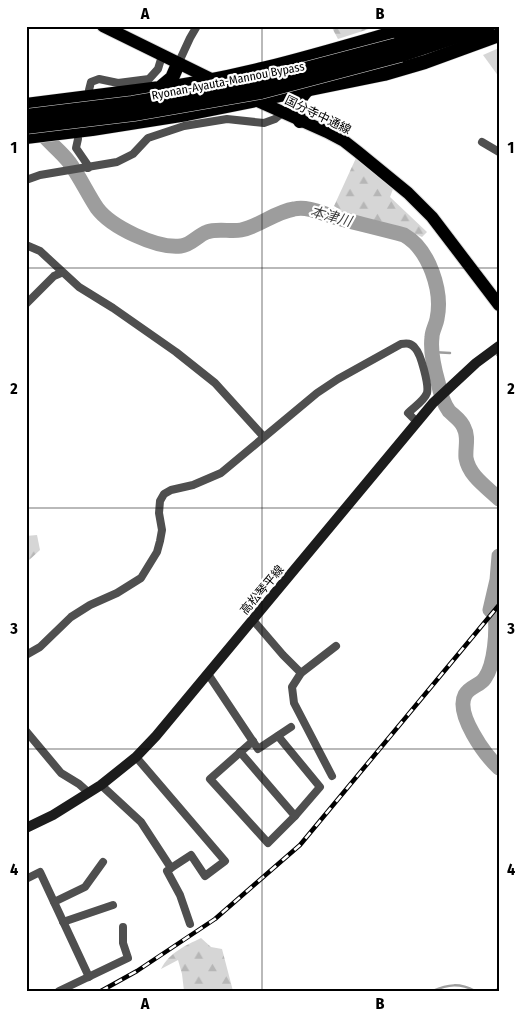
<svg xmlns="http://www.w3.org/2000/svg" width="525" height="1017" font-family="'Fira Sans Condensed','Noto Sans JP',sans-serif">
	<defs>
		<pattern id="forest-firs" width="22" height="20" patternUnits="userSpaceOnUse" patternTransform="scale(1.25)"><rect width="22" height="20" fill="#d6d6d6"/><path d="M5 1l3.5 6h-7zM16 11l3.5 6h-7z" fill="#b6b6b6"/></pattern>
	</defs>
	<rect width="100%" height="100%" fill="#fff"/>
	<g fill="url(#forest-firs)">
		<path d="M331,26H378L338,39Z"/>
		<path d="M499,48V77L483,55Z"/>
		<path d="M356,158L393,189L390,197L427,232L422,237L403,228L350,216L334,206Z"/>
		<path d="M37,535L40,550L27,562L26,536Z"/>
		<path d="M201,938L211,947L222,949L233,991H184L182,974L178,960L161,969C170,952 185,946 201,938Z"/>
	</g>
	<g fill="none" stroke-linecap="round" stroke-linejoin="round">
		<g stroke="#9d9d9d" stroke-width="2.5">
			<path d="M432,352L450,353"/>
			<path d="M497,355H499"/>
			<path d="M433,991C448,984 460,983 475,991"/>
			<path d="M494,991L499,989"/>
		</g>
		<g stroke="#9d9d9d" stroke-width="15">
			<path d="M36,126C45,140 59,149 69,162C80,177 87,193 97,208C111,227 157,249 181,246C191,245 198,235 207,232C217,228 231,232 241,230C260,226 275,212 294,209C309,206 323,214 338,218C360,224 382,229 404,235C429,249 443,291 437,319C436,325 432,331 432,337C430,352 434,368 438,382C440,392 443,403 449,411C454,416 462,421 464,428C469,437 465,448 466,458C469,476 487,487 499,499"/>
			<path d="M499,556L497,580L490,610L495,614C497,631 495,664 485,678C480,686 470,686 465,695C455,714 485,755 499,768"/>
		</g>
		<defs>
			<g id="primary">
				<path d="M103,26L217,82"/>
				<path d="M251,98L327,132L344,141L358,152L408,193L432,217L499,305"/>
			</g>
			<g id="highway">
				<path d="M396,45L453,26"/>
				<path d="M401,55L488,26"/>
				<path d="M151,90C242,79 329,51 417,26"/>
				<path d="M26,105L160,88L172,78L178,64"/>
				<path d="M300,121C295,108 298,99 308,89"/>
				<path d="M26,137L92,129L187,114L384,74L425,62L499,35"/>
			</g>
		</defs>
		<use href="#primary" stroke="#dbdbdb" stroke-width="14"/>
		<use href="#highway" stroke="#dbdbdb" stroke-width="15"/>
		<g stroke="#4f4f4f" stroke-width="8">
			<path d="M178,64L190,38L197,26"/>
			<path d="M89,90L91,82L99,79L118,83L149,79L158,69L162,56"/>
			<path d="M78,139L76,148L87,164L88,168"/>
			<path d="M482,142L499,152"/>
			<path d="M26,180L40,175L117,162L133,154L148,138L184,126L227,119L264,123L275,119L282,113"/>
			<path d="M26,245L40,251L79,287L113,308L176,352L215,383L263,436"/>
			<path d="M26,304L54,276L61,273"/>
			<path d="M253,620L283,655L301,673"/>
			<path d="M26,655L40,647L71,617L90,605L117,593L141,578L157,552L160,541L162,530L159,513L160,501L164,494L171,490L193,485L221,473L317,393L338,379L401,344C407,343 411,343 415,348C421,354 429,385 427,393C424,401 414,407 408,413L417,422"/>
			<path d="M208,674L258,749L291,727"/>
			<path d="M26,731L61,773L79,784L89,793"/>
			<path d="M253,741L210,779L268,843L295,816L320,787L278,736"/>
			<path d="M240,752L295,816"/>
			<path d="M136,757L225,861L205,876L191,855L171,868"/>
			<path d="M332,776L294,703L292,687L301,673L336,646"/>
			<path d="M101,785L141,822L171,868L167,871L180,895L190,924"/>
			<path d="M26,879L40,872L89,977"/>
			<path d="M54,902L85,887L103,862"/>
			<path d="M63,922L113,905"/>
			<path d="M59,991L128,958L123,943V927"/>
		</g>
		<path stroke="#1c1c1c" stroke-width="10" d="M26,828L53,815L101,785L136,757L156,736L433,403L476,363L499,346"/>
		<use href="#primary" stroke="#000" stroke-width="12"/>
		<use href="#highway" stroke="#000" stroke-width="14"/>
		<defs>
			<path id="rail" d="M101,991L137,971L215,919L300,845L499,605"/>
		</defs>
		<use href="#rail" stroke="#000" stroke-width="4.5"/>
		<use href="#rail" stroke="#fff" stroke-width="2.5" stroke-dasharray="8" stroke-linecap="butt"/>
		<defs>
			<g id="highway-bridge">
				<path d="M26,116L132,103L256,82L396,45"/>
				<path d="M26,127L134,114L261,92L401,55"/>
			</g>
		</defs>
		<use href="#highway-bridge" stroke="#dbdbdb" stroke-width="15" stroke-linecap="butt"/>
		<use href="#highway-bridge" stroke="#000" stroke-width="14"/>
	</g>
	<path fill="none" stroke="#000" stroke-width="1" stroke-opacity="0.55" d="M262,26V991M26,268H499M26,508H499M26,749H499"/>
	<g text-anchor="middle" stroke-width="4.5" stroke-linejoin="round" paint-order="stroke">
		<g font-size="12" fill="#000" stroke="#fff">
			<text transform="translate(228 81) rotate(-11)" y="4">Ryonan-Ayauta-Mannou Bypass</text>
			<text transform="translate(318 115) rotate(26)" y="4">国分寺中通線</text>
			<text transform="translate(262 590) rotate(-50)" y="4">高松琴平線</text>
		</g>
		<g font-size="14" font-style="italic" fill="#3e3e3e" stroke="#fff">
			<text transform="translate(331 216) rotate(15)" y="5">本津川</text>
		</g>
	</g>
	<rect width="525" height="1017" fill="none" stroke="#ffffff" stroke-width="55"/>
	<rect x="28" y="28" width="470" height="962" fill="none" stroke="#000" stroke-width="2"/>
	<g font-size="16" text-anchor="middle" font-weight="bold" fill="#000">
		<text x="145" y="19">A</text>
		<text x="380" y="19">B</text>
		<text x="14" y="153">1</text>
		<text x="511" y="153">1</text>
		<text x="14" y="394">2</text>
		<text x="511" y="394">2</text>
		<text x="14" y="634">3</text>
		<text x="511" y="634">3</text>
		<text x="14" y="875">4</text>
		<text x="511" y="875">4</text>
		<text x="145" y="1009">A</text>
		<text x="380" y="1009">B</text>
	</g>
</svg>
